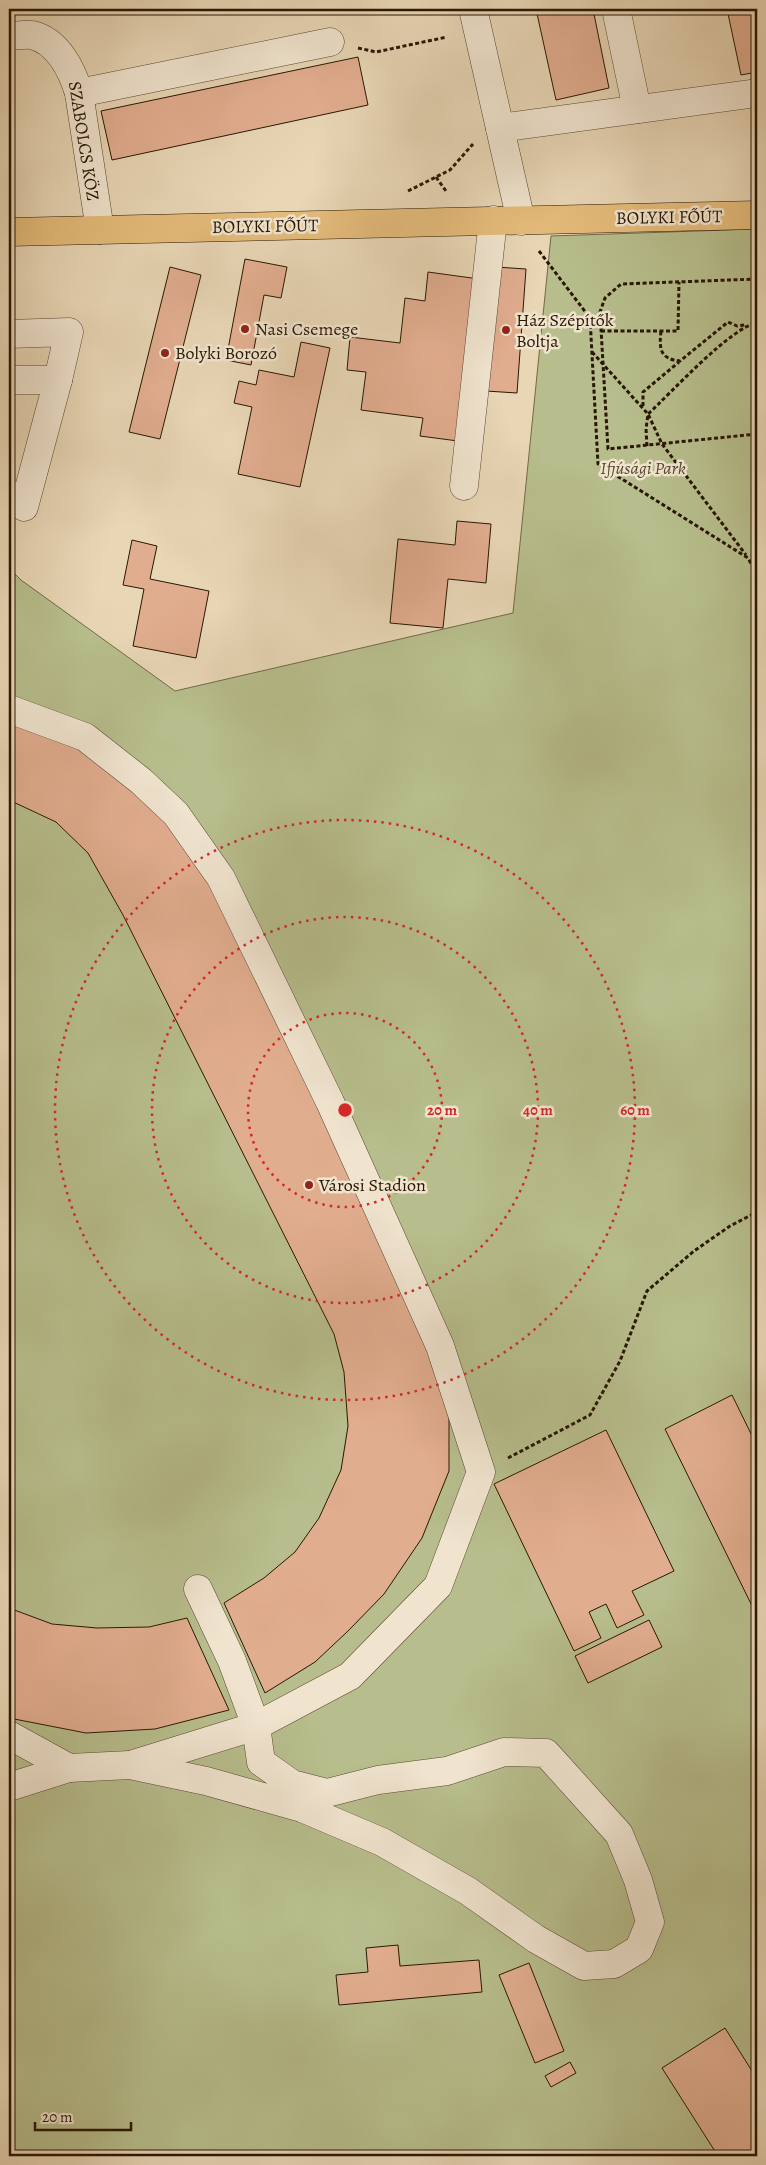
<svg xmlns="http://www.w3.org/2000/svg" width="766" height="2165" font-family="Alegreya,serif">
	<rect width="100%" height="100%" fill="#e8d6b5"/>
	<filter id="stains"><feTurbulence type="fractalNoise" baseFrequency=".004" numOctaves="4"/><feColorMatrix values="0 0 0 0 .2 0 0 0 0 .09 0 0 0 0 .02 0 0 0 .5 -.17"/></filter>
	<radialGradient id="worn" r=".72"><stop offset=".6" stop-color="#630" stop-opacity="0"/><stop offset="1" stop-color="#630" stop-opacity=".3"/></radialGradient>
	<path fill="#b7bd8c" stroke="#706a48" d="M757,229V2156H9V568L21,580L175,691L513,613L551,236Z"/>
	<g fill="#e1ad8f" stroke="#291703">
		<path d="M536,9H593L609,88L556,100Z"/>
		<path d="M727,9H757V72L741,75Z"/>
		<path d="M358,57L368,105L112,160L101,111Z"/>
		<path d="M245,259L287,267L281,298L264,295L251,365L226,360Z"/>
		<path d="M170,267L201,275L160,439L129,432Z"/>
		<path d="M496,267L526,269L517,393L486,391Z"/>
		<path d="M428,272L479,279L458,441L420,436L423,418L361,410L366,372L347,370L350,337L400,343L405,298L425,301Z"/>
		<path d="M301,342L330,348L300,487L238,474L252,407L234,403L239,381L256,385L259,370L294,377Z"/>
		<path d="M457,521L491,524L486,583L448,579L443,628L390,623L398,539L455,545Z"/>
		<path d="M132,540L157,546L150,579L209,591L196,658L133,646L144,589L123,585Z"/>
		<path d="M9,717L80,744L169,818L213,881L436,1351L449,1419V1471L422,1538L384,1594L348,1631L315,1662L265,1693L224,1603L264,1578L295,1552L319,1518L341,1470L348,1426L344,1372L334,1334L123,915L88,853L56,822L9,800Z"/>
		<path d="M732,1395L757,1446V1616L665,1429Z"/>
		<path d="M606,1430L674,1571L632,1591L644,1615L617,1628L606,1604L589,1612L601,1638L574,1651L494,1484Z"/>
		<path d="M9,1608L52,1624L97,1628L149,1627L187,1618L229,1710L155,1729L86,1733L9,1718Z"/>
		<path d="M649,1620L662,1647L588,1683L575,1656Z"/>
		<path d="M398,1945L400,1966L479,1960L482,1992L339,2005L336,1975L368,1972L366,1948Z"/>
		<path d="M529,1963L564,2051L535,2063L499,1975Z"/>
		<path d="M725,2028L757,2079V2156H718L662,2068Z"/>
		<path d="M570,2062L576,2073L551,2087L545,2076Z"/>
	</g>
	<g fill="none" stroke-linecap="round" stroke-linejoin="round">
		<defs>
			<g id="minor">
				<path d="M473,9L521,221"/>
				<path d="M616,9L637,109"/>
				<path d="M9,36C16,36 25,34 32,35C58,41 72,70 79,93L100,230"/>
				<path d="M79,93L330,42"/>
				<path d="M500,128L757,93"/>
				<path d="M9,334L69,332L58,380L24,507L9,494"/>
				<path d="M9,380H58"/>
				<path d="M464,486L493,220"/>
				<path d="M9,709L85,737L141,781L176,814L221,878L330,1102L440,1346L481,1472L438,1586L350,1676L256,1726L130,1765"/>
				<path d="M9,1735L69,1768"/>
				<path d="M9,1787L69,1768L130,1765L206,1781L302,1808L382,1842L468,1891L536,1939L584,1966L614,1964L639,1949L650,1922L638,1880L619,1834L546,1753L504,1752L447,1771L378,1780L327,1793L292,1784L261,1762L256,1726L232,1661L198,1589"/>
			</g>
			<path id="major" d="M9,232L757,215"/>
		</defs>
		<use href="#minor" stroke="#594730" stroke-width="29"/>
		<use href="#major" stroke="#291703" stroke-width="29"/>
		<g stroke="#291703" stroke-width="3" stroke-dasharray="4 2.5" stroke-linecap="butt">
			<path d="M358,48L376,52L447,37"/>
			<path d="M436,177L446,191"/>
			<path d="M408,191L450,170L473,144"/>
			<path d="M539,251L590,318L598,464L748,558L757,575"/>
			<path d="M757,279L621,284L605,298L600,312L608,449L757,434"/>
			<path d="M601,331H678L679,282"/>
			<path d="M661,331C659,349 660,359 680,361L728,322L737,326L745,325"/>
			<path d="M592,352L648,414L662,444L746,555"/>
			<path d="M643,406V392L679,362"/>
			<path d="M647,446L646,429L648,414C670,394 732,326 757,323"/>
			<path d="M508,1458L590,1415L620,1361L647,1291L694,1251L730,1226L757,1212"/>
		</g>
		<use href="#minor" stroke="#f0e4cf" stroke-width="28"/>
		<use href="#major" stroke="#e4bb7a" stroke-width="28"/>
	</g>
	<g fill="none" stroke="#d62828" stroke-width="2.5" stroke-dasharray="2.5 5">
		<circle cx="345" cy="1110" r="97"/>
		<circle cx="345" cy="1110" r="193"/>
		<circle cx="345" cy="1110" r="290"/>
	</g>
	<g fill="#8f2418" stroke="#f0e4cf" stroke-width="2">
		<circle cx="245" cy="329" r="5"/>
		<circle cx="506" cy="330" r="5"/>
		<circle cx="165" cy="353" r="5"/>
		<circle cx="309" cy="1185" r="5"/>
	</g>
	<g text-anchor="middle" stroke-width="5" stroke-linejoin="round" paint-order="stroke">
		<g font-size="18" fill="#291703" stroke="#f0e4cf">
			<text transform="translate(84 141) rotate(81)" y="6">SZABOLCS KÖZ</text>
			<text transform="translate(669 217) rotate(-1)" y="6">BOLYKI FŐÚT</text>
			<text transform="translate(265 226) rotate(-1)" y="6">BOLYKI FŐÚT</text>
		</g>
		<g font-size="18" fill="#291703" stroke="#f0e4cf" text-anchor="start">
			<text x="516" y="326">Ház Szépítők<tspan x="516" dy="21">Boltja</tspan></text>
			<text x="255" y="335">Nasi Csemege</text>
			<text x="175" y="359">Bolyki Borozó</text>
			<text x="319" y="1191">Városi Stadion</text>
		</g>
		<g font-size="18" font-style="italic" fill="#54492c" stroke="#f0e4cf">
			<text x="643" y="474">Ifjúsági Park</text>
		</g>
	</g>
	<circle cx="345" cy="1110" r="8" fill="#d62828" stroke="#f0e4cf" stroke-width="2.5"/>
	<g font-size="15" text-anchor="middle" font-weight="bold" fill="#d62828" stroke="#f0e4cf" stroke-width="5" stroke-linejoin="round" paint-order="stroke">
		<text x="442" y="1115">20 m</text>
		<text x="538" y="1115">40 m</text>
		<text x="635" y="1115">60 m</text>
	</g>
	<rect width="766" height="2165" fill="none" stroke="#e8d6b5" stroke-width="30"/>
	<rect x="10" y="10" width="746" height="2145" fill="none" stroke="#291703" stroke-width="2.5"/>
	<rect x="15" y="15" width="736" height="2135" fill="none" stroke="#291703"/>
	<path d="M35 2122v8h96v-8" fill="none" stroke="#291703" stroke-width="2.5"/>
	<text x="42" y="2122" font-size="15" fill="#291703" stroke="#f0e4cf" stroke-width="4" paint-order="stroke">20 m</text>
	<rect width="100%" height="100%" filter="url(#stains)"/>
	<rect width="100%" height="100%" fill="url(#worn)"/>
</svg>
